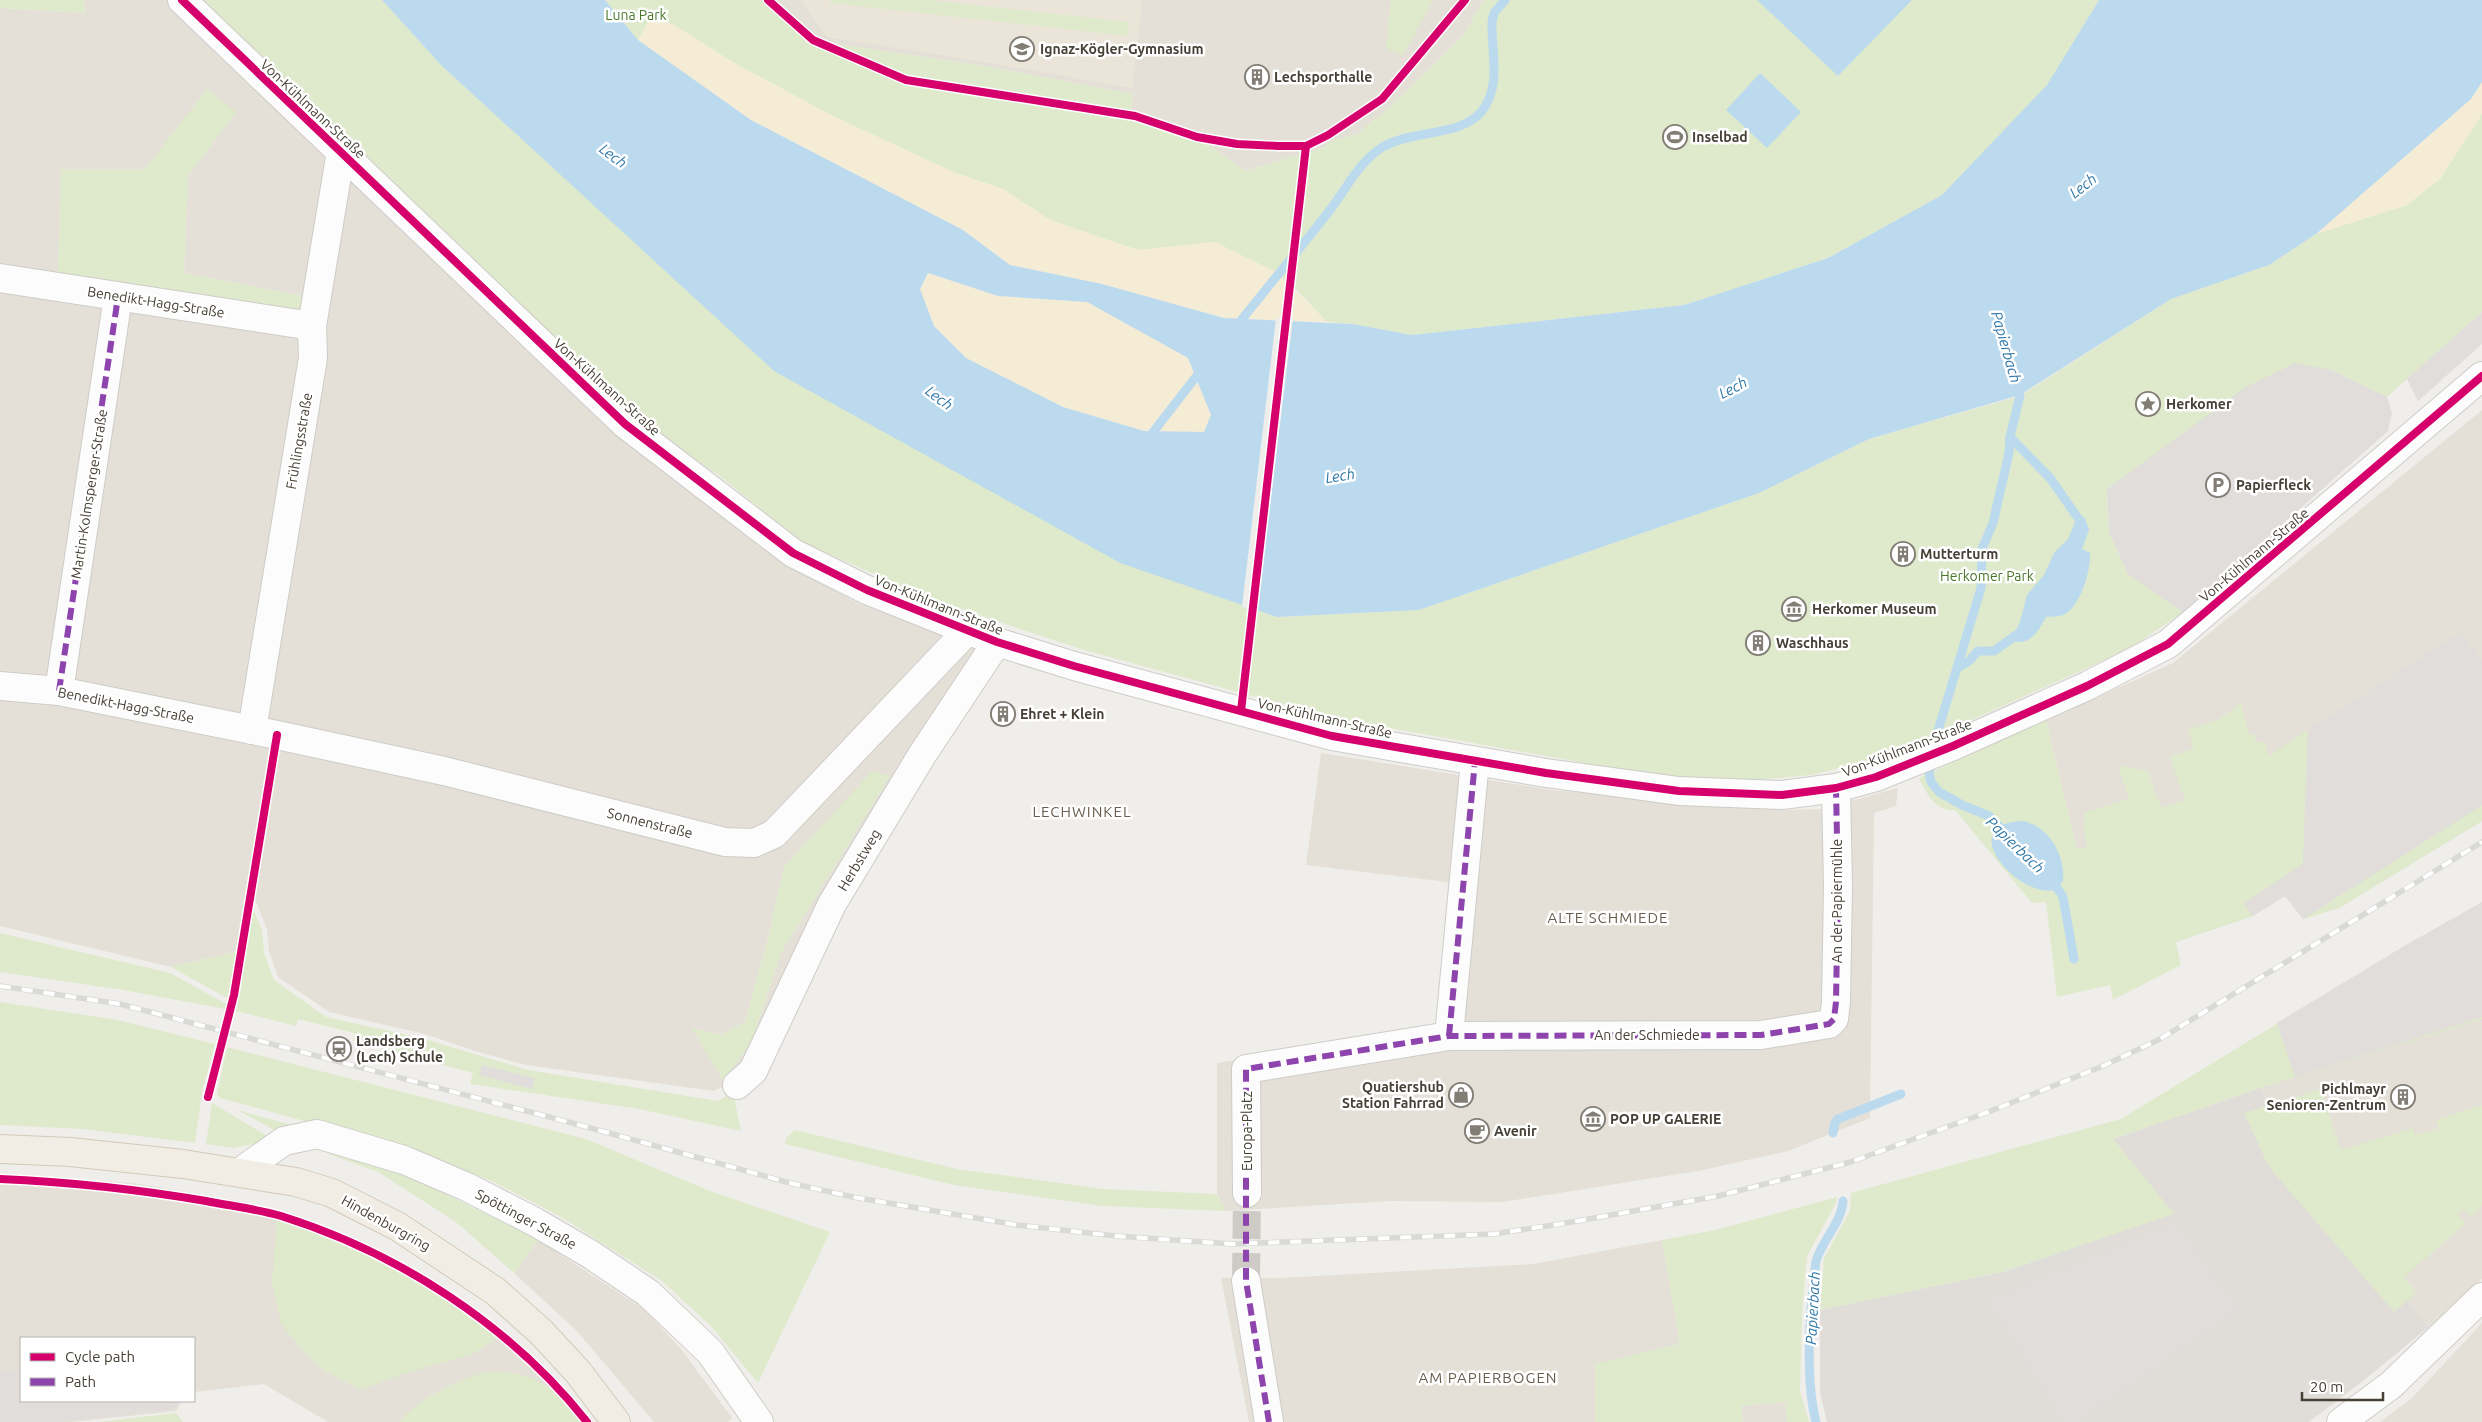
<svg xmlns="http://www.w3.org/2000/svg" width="2482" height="1422" font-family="Ubuntu,sans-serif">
	<rect width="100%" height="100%" fill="#f0eeea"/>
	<g fill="#e4e0d7" fill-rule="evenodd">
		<path d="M84,0H168L212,43L786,564L857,603L984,650L736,1080L714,1091L526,1065L478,1052L425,1034L329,1012L278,977L269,951L267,930L253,894L246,891L238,951L171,967L0,926V8L85,13ZM235,113L188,176L184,273L304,296L58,274L61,169H145ZM890,776L781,953L752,1041L723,1080L693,1028L721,1035L745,1022L768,938L784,867Z"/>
		<path d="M768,0H1484L1462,37L1391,106L1357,134L1329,142L1325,147L1245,171L1205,142L1129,119L1134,94L979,65L822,42Z"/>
		<path d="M2482,410V821L2339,908L2303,919L2285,896L2253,916L2176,942L2077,849L2046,720L2173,663Z"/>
		<path d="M1321,753L1552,790L1781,810L1822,809L1898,788L1896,806L1874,813L1870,1118L1788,1151L1703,1170L1503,1202L1390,1201L1226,1211L1217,1194V1063L1437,1033L1456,883L1306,865Z"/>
		<path d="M2482,1017V1279L2429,1327L2300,1178L2260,1088Z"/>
		<path d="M0,1175L133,1183L244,1202L316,1224L390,1256L450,1292L506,1333L582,1422H328L264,1384L194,1392V1338H21V1401H182L176,1411L72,1422H0Z"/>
		<path d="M538,1240L645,1310L681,1349L732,1418L728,1422H654L577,1331L514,1273Z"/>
		<path d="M1662,1240L1680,1344L1595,1365V1422H1249L1221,1278H1282L1533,1264Z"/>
		<path d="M2482,1323V1422H2380L2412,1398Z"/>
		<path d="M1785,1402L1787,1422H1743L1741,1406Z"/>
	</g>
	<path fill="#e0ddd8" d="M2260,1088L2300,1178L2429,1327L2363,1381L2309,1422H1827L1820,1392V1310L2002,1272L2173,1214L2113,1139Z"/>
	<path fill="#ebe5d9" d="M800,0H1142L1132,88L979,61L827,37Z"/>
	<g fill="#deeacb">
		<path d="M0,0H84L85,13L0,8Z"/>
		<path d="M195,0H382L441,65L602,212L1277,617L1419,610L1759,493L1869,439L2020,396L2171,299L2269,265L2316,234L2407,205L2440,179L2482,114V312L2387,397L2331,370L2128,474L2107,489L2109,532L2128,574L2183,612L2129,649L1927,740L1870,760L1812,775L1730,782L1674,779L1334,718L1084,650L1014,627L919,594L802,542L716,473L638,425Z"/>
		<path d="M605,0H768L823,42L979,65L1134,94L1129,119L1205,142L1245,171L1325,147L1329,142L1357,134L1391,106L1462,37L1484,0H2099L2048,85L1942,195L1828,258L1684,305L1412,335L1353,324L1327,322L1297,290L1215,242L1138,250L1050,220L1003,189L953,172L833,116L736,64L674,25L651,17L638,40Z"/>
		<path d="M830,0H929L1129,22L1128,36L830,3Z"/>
		<path d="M1391,0H1433L1403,56L1386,48Z"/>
		<path d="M207,89L236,112L188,176L184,273L304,296L302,314L58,274L61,169H145Z"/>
		<path d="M2241,703L2249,734H2254L2256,743L2265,741L2269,756L2308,730L2303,864L2244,903L2253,916L2176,942L2181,965L2113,1000L2110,985L2057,997L2046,902L2032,903L1955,810C1936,812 1926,793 1919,778L2046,720L2077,849L2087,847L2083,825L2086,823L2083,813L2129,799L2119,769L2125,766L2148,771L2161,808L2185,800L2170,757L2194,748L2188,730L2219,719Z"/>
		<path d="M872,771L890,776L781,953L752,1041L723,1081L692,1028L721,1035L745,1022L768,938L784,867Z"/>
		<path d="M2482,805V821L2339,908L2303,919Z"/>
		<path d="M251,904L262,930L264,953L274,980L326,1017L421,1038L528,1070L718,1101L733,1092L741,1131L639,1109L470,1084L473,1073L353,1041L354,1033L298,1019L296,1026L236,1011Z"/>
		<path d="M0,933L170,973L226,1004L225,1009L123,990L0,972Z"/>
		<path d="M2406,945L2482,1008V1019L2260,1088L2113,1139L2174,1214L2002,1272L1820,1310L1824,1258L1850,1211L1851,1193L2121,1119Z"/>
		<path d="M238,951L231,995L228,994L227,998L171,967Z"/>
		<path d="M0,1002L118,1020L215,1044L202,1092L195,1143L82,1129L0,1125Z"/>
		<path d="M227,1047L586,1139L710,1191L830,1232L758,1383L710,1325L662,1281L561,1217L492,1181L407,1149L220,1098L217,1095Z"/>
		<path d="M2321,1089L2341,1150L2413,1128L2415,1135L2439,1128L2436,1120L2482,1105V1206L2471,1217L2464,1209L2458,1215L2466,1223L2404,1277L2417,1292L2394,1312L2269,1167L2244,1113Z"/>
		<path d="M212,1103L274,1140L234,1148L206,1144Z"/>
		<path d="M237,1110L306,1129L284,1135Z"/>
		<path d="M795,1130L957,1169L1103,1189L1217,1194L1226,1211L1102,1206L954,1185L785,1144L786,1138Z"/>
		<path d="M296,1142L398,1170L538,1240L514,1273L456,1222L378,1172Z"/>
		<path d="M1837,1197L1836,1203L1807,1256L1802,1316L1800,1391L1809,1422H1787L1785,1402L1741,1406L1743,1422H1595V1364L1680,1344L1662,1240L1715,1230Z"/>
		<path d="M277,1219C313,1232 352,1245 386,1264C426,1285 462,1311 498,1337L473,1354L403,1374L361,1390L323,1370L297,1344L281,1323L272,1283Z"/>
		<path d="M493,1371C537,1373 555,1388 582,1422H400C413,1400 467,1375 493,1371Z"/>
		<path d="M176,1413L183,1422H98Z"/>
	</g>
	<g fill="#f4ecd5">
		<path d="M651,17L674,25L736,64L833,116L953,172L1003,189L1050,220L1138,250L1215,242L1278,273L1327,322L1224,318L1102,284L1010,265L963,230L751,120L638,40Z"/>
		<path d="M2482,82V114L2440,179L2407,205L2316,234L2471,99Z"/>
		<path d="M928,273L998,296L1087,302L1188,358L1211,415L1204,432L1144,431L1063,407L966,358L934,326L920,289Z"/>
	</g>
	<g fill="#e0ddda">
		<path d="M2482,312V344L2418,401L2407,379Z"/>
		<path d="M2295,363L2331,370L2387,397L2392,413L2388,431L2183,612L2128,574L2109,532L2107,489L2246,387Z"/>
		<path d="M2461,632L2482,661V805L2303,919L2285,896L2253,916L2244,904L2303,864L2308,730Z"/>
		<path d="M2482,902V1017L2295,1077L2277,1023L2406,945Z"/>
		<path d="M482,1065L535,1078L532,1089L479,1075Z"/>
		<path d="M2175,1221L2239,1309L2085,1417L2077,1422H2063L1987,1300Z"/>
		<path d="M21,1371V1401H180L174,1409L58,1422H0V1373Z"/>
	</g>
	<g fill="#bcdaee" fill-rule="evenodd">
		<path d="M382,0H605L638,40L751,120L963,230L1010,265L1102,284L1224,318L1353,324L1412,335L1684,305L1828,258L1942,195L2047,85L2099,0H2482V82L2471,99L2316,234L2269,265L2171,299L2020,395L1869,439L1759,493L1419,610L1277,617L1120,563L774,371L441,65ZM928,273L998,296L1087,302L1188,358L1211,415L1204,432L1144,431L1063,407L966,358L934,326L920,289Z"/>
		<path d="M1757,0H1912L1838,76Z"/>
		<path d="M1760,73L1801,112L1767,148L1726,110Z"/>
		<path d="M2078,515L2085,518L2089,530L2082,549L2090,553C2091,570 2081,605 2065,614C2059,618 2053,616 2046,617C2038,632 2030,646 2011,641L2020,622L2027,595L2044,575L2054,553L2068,539Z"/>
		<path d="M2024,821C2050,828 2065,855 2063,881L2055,890C2019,899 1951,823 2024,821Z"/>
	</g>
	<path fill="#f0eeea" d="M1276,318H1293L1257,612L1242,607Z"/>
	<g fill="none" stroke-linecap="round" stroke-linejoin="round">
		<g stroke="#bcdaee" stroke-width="9">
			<path d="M1235,328C1267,287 1301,248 1333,206C1347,187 1358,165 1378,150C1406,129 1461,138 1482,111C1502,85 1491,52 1492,22L1494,13L1505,0"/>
			<path d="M2010,437L2050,478L2080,521L2078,528"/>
			<path d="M1147,440L1202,369"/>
			<path d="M1957,668L1969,661L1978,651H1994L2019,633"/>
			<path d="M2007,834L1989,816L1962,805L1939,792L1931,782L1929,773L1937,734L1981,588L1982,549L1993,523L2009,453L2010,437L2020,395L2017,385"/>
			<path d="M2051,879L2063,897L2074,959"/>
			<path d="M1833,1133L1835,1122L1838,1119L1901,1094"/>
			<path d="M1816,1422C1804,1375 1810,1309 1816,1261C1822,1241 1842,1221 1843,1201"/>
		</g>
		<path stroke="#cecbc6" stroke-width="28" stroke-dasharray="28 14" stroke-linecap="butt" d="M1246,1281L1247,1193"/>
		<defs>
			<g id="minor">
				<path d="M182,0L625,424L793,553L867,590L997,642L1074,666L1332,736L1546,773L1679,791L1782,795L1836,788L1876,777L1953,746L2087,686L2168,644L2482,376"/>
				<path d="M0,278L312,326"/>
				<path d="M0,686L59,691L277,735L444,771L725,842L754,843L774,834L968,630"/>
				<path d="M59,691L118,297"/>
				<path d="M252,730L313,358L312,326L341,151"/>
				<path d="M1449,1036L1475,761"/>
				<path d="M737,1085L753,1071L832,904L922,755L997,642"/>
				<path d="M240,1172L284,1141L317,1134L404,1160L467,1187L535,1222L590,1254L648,1293L710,1352L759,1422"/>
				<path d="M1247,1193L1246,1069L1449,1036L1761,1035L1829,1024L1834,1019L1836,1002L1838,886L1836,788"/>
				<path d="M1246,1281L1269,1422"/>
				<path d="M2341,1422L2391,1385L2482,1297"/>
			</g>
			<path id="major" d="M0,1149L70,1152L183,1164L296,1182L332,1193L397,1226L495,1291L541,1332L578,1372L616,1422"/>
		</defs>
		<use href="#minor" stroke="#ceccc8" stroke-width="30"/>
		<use href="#major" stroke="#d2cab8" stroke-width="30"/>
		<use href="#minor" stroke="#fdfcfc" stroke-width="28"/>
		<use href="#major" stroke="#f1ede4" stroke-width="28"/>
		<defs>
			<path id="rail" d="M0,986L120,1004L587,1127L790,1183L853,1197L1017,1225L1116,1236L1233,1244L1494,1234L1566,1223L1718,1196L1851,1162L1988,1112L2103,1066L2160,1039L2482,842"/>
		</defs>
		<use href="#rail" stroke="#d9d9d8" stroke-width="5.5"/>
		<use href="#rail" stroke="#fff" stroke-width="4" stroke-dasharray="11" stroke-linecap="butt"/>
		<g stroke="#8e44ad" stroke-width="6" stroke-dasharray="12 6" stroke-linecap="butt">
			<path d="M59,691L118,297"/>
			<path d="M1449,1036L1475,761"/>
			<path d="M1269,1422L1246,1281V1069L1449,1036L1761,1035L1829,1024L1834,1019L1836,1002L1838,886L1836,788"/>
		</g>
		<defs>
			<g id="cycleway">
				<path d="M182,0L625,424L793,553L867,590L997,642L1074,666L1332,736L1546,773L1679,791L1782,795L1836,788L1876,777L1953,746L2087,686L2168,644L2482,376"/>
				<path d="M768,0L813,40L906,80L1135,116L1197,137L1237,144L1278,146H1306L1328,135L1382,99L1465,0"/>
				<path d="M1241,711L1306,146"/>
				<path d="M208,1097L234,995L277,735"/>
				<path d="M0,1179C72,1182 135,1189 206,1201C231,1206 257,1209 281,1216C399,1253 510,1325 587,1422"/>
			</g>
		</defs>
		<use href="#cycleway" stroke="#fff" stroke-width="11"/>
		<use href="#cycleway" stroke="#d6006c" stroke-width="8"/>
	</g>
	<defs>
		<symbol id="school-ring" viewBox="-11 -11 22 22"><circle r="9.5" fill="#fff" stroke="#827d75" stroke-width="1.5"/><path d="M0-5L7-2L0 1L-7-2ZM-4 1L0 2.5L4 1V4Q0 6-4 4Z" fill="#827d75"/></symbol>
		<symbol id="building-ring" viewBox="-11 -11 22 22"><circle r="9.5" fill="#fff" stroke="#827d75" stroke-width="1.5"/><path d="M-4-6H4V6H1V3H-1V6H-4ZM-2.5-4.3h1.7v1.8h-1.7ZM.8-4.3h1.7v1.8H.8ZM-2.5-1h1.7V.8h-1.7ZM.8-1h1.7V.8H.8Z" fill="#827d75"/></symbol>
		<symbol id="stadium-ring" viewBox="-11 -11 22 22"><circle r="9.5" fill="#fff" stroke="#827d75" stroke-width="1.5"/><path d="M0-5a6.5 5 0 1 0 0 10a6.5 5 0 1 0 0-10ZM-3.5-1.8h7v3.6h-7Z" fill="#827d75"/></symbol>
		<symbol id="sight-ring" viewBox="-11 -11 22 22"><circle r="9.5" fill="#fff" stroke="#827d75" stroke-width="1.5"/><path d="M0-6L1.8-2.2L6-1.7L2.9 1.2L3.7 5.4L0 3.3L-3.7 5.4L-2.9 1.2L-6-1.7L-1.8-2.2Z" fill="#827d75"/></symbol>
		<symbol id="parking-ring" viewBox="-11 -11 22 22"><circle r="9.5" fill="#fff" stroke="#827d75" stroke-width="1.5"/><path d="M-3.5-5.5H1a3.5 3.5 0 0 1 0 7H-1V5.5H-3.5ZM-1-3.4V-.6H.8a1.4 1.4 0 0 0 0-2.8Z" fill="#827d75"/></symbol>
		<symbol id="museum-ring" viewBox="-11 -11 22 22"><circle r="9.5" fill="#fff" stroke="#827d75" stroke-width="1.5"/><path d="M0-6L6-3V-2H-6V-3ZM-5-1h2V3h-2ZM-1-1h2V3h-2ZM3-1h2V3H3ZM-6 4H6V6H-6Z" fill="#827d75"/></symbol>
		<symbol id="station-ring" viewBox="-11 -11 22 22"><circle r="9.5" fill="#fff" stroke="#827d75" stroke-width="1.5"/><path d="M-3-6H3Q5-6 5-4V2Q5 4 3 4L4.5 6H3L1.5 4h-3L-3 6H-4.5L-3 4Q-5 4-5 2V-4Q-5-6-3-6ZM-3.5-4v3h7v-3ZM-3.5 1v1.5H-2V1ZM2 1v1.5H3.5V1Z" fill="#827d75"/></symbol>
		<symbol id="shop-ring" viewBox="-11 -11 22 22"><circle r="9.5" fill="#fff" stroke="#827d75" stroke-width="1.5"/><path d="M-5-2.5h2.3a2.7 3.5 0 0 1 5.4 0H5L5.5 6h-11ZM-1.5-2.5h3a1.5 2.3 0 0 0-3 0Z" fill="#827d75"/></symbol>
		<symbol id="cafe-ring" viewBox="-11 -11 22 22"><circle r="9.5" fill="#fff" stroke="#827d75" stroke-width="1.5"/><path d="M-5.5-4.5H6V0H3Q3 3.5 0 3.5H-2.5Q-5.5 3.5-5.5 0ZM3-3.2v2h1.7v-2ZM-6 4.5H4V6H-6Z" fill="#827d75"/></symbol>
	</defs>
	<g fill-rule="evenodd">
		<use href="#school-ring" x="1008" y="35" width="28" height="28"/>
		<use href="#building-ring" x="1243" y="63" width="28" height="28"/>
		<use href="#stadium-ring" x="1661" y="123" width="28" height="28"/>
		<use href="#sight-ring" x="2134" y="390" width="28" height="28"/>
		<use href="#parking-ring" x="2204" y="471" width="28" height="28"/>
		<use href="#building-ring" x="1889" y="540" width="28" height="28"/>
		<use href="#museum-ring" x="1780" y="595" width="28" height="28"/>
		<use href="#building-ring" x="1744" y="629" width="28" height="28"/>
		<use href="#building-ring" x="989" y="700" width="28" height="28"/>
		<use href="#station-ring" x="325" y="1035" width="28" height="28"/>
		<use href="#shop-ring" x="1447" y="1081" width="28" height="28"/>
		<use href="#building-ring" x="2389" y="1083" width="28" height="28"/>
		<use href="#museum-ring" x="1579" y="1105" width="28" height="28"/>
		<use href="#cafe-ring" x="1463" y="1117" width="28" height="28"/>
	</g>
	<g text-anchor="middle" stroke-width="5" stroke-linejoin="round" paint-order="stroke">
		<g font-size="14" fill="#49772a" stroke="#fff">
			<text x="636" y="20">Luna Park</text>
			<text x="1987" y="581">Herkomer Park</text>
		</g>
		<g font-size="14" font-weight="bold" fill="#464036" stroke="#fff" text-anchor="start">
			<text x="1040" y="54">Ignaz-Kögler-Gymnasium</text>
			<text x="1274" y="82">Lechsporthalle</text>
			<text x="1692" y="142">Inselbad</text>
			<text x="2166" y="409">Herkomer</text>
			<text x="2236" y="490">Papierfleck</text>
			<text x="1920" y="559">Mutterturm</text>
			<text x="1812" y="614">Herkomer Museum</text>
			<text x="1776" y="648">Waschhaus</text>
			<text x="1020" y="719">Ehret + Klein</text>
			<text x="356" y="1046">Landsberg<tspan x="356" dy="16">(Lech) Schule</tspan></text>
			<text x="1444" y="1092" text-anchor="end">Quatiershub<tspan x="1444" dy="16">Station Fahrrad</tspan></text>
			<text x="2386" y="1094" text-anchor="end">Pichlmayr<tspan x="2386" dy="16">Senioren-Zentrum</tspan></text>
			<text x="1610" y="1124">POP UP GALERIE</text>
			<text x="1494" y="1136">Avenir</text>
		</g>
		<g font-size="14" fill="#464036" stroke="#fff">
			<text transform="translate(313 109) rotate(43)" y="5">Von-Kühlmann-Straße</text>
			<text transform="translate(156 302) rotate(9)" y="5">Benedikt-Hagg-Straße</text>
			<text transform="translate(607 387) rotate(42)" y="5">Von-Kühlmann-Straße</text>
			<text transform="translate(299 441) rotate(-80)" y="5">Frühlingsstraße</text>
			<text transform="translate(89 494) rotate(-81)" y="5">Martin-Kolmsperger-Straße</text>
			<text transform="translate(2254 555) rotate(-40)" y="5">Von-Kühlmann-Straße</text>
			<text transform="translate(939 605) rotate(22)" y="5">Von-Kühlmann-Straße</text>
			<text transform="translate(126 705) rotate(11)" y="5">Benedikt-Hagg-Straße</text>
			<text transform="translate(1325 718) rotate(13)" y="5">Von-Kühlmann-Straße</text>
			<text transform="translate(1907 748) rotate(-21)" y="5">Von-Kühlmann-Straße</text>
			<text transform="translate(650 823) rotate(14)" y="5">Sonnenstraße</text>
			<text transform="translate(859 860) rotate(-59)" y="5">Herbstweg</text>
			<text transform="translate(1837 901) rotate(-90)" y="5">An der Papiermühle</text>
			<text x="1647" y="1040">An der Schmiede</text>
			<text transform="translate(1247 1131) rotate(-90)" y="5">Europa-Platz</text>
			<text transform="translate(526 1219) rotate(28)" y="5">Spöttinger Straße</text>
			<text transform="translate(386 1223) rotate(29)" y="5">Hindenburgring</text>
		</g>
		<g font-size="15" font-style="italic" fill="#2f78a8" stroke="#fff">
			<text transform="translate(613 156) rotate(37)" y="5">Lech</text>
			<text transform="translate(2083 186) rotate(-38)" y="5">Lech</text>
			<text transform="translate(2006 347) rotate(74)" y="5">Papierbach</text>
			<text transform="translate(1733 388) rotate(-28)" y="5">Lech</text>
			<text transform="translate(939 398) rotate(37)" y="5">Lech</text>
			<text transform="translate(1340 476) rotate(-9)" y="5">Lech</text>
			<text transform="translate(2015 845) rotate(44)" y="5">Papierbach</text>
			<text transform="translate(1813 1308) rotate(-87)" y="5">Papierbach</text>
		</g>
		<g font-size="15" letter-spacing="1" fill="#695d4e" stroke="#fff">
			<text x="1082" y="817">LECHWINKEL</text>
			<text x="1608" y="923">ALTE SCHMIEDE</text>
			<text x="1488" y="1383">AM PAPIERBOGEN</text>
		</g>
	</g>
	<rect x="20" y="1337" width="175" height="65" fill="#ffffff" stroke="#b5b3af"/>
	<rect x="30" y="1353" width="25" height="8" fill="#d6006c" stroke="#b5b3af"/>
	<text x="65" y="1362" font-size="15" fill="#464036">Cycle path</text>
	<rect x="30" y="1378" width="25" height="8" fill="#8e44ad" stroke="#b5b3af"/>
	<text x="65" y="1387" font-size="15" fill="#464036">Path</text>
	<path d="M2302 1392v8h81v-8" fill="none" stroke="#464036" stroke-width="2.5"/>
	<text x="2310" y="1392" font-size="15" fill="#464036" stroke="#ffffff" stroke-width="4" paint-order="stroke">20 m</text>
</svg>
